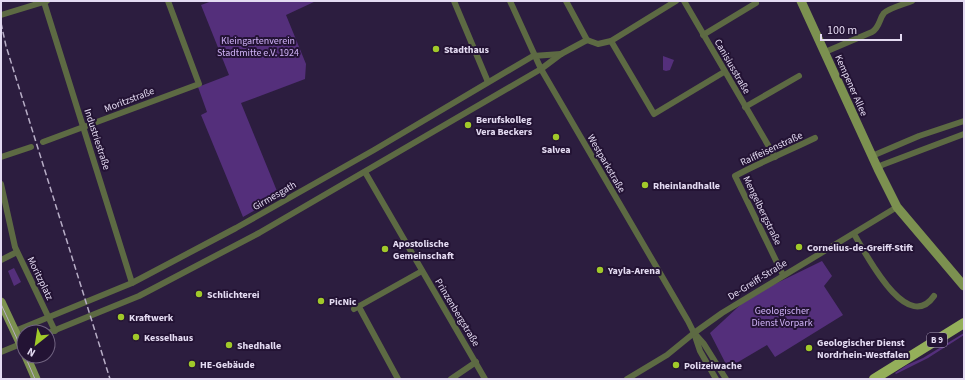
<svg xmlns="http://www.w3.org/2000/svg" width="965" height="380" font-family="'Source Sans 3',sans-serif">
	<rect width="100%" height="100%" fill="#2c1d3f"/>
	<g fill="#542f7b">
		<path d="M212,1H316L286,15L306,64L305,79L241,103L279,196L243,217L201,115L207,112L198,87L229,75L201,5Z"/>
		<path d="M663,56L674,60L670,70L666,71L663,70Z"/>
		<path d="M822,261L832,276L824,286L843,315L775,357L767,345L728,368L710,333L750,296Z"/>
		<path d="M14,268L21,282L14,286L8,271Z"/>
		<path d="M964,333V335L928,358L896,374L895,373L907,365L923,358Z"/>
	</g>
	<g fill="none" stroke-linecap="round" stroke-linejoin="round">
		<g stroke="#5d6a43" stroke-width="6">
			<path d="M454,1L488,82"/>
			<path d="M510,1L541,69L688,321L694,333L700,351L716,379"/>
			<path d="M566,1L587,40"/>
			<path d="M684,1L775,157"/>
			<path d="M44,2L132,283"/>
			<path d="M1,15L47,1"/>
			<path d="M703,35L756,3"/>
			<path d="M611,41L654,114L724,72"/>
			<path d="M825,52L872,32C880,27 879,19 884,13C889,8 905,4 912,1"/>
			<path d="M745,107L799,76"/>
			<path d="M43,142L199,84L168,1"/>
			<path d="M872,156L919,136L964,121"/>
			<path d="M1,157L31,147"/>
			<path d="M878,169L882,165L964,134"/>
			<path d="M365,172L485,379"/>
			<path d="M1,184L15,247L55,331"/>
			<path d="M854,234C866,254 907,335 934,296"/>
			<path d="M1,260L17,252"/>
			<path d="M783,275L735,176C761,162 788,151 815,138"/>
			<path d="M359,307L398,379"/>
			<path d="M354,309L422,271"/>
			<path d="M15,331L132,283L236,228L374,150L533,56L561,54"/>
			<path d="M48,333L139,296L259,233L541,69L561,54L587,40L598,44L611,41L676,1"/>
			<path d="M696,335L704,344L726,379"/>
			<path d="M1,352L23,343"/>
			<path d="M451,379L476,362"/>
			<path d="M627,379L667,355L694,333L722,313L897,207"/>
		</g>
		<g stroke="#7c9150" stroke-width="9">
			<path d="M801,1L878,169L897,207L964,286"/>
			<path d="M1,302L24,351"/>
			<path d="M26,356L36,379"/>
		</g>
		<path stroke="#94af5a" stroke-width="10" d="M874,379L964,323"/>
		<g stroke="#b7adc6" stroke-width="1">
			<path d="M1,304L24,354"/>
			<path d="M25,356L35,379"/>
		</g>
		<path stroke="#b7adc6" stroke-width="1.5" stroke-dasharray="6 3" stroke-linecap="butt" d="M1,23L6,46L110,379"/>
	</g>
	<g fill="#a1c92a" stroke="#231334" stroke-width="1.5">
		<circle cx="436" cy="49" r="4"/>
		<circle cx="468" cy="125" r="4"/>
		<circle cx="556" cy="137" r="4"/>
		<circle cx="645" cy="185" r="4"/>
		<circle cx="799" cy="247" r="4"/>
		<circle cx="385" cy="249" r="4"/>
		<circle cx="600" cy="270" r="4"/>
		<circle cx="199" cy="294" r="4"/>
		<circle cx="321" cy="301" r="4"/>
		<circle cx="121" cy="317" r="4"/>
		<circle cx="136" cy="337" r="4"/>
		<circle cx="229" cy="345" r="4"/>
		<circle cx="809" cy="348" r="4"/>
		<circle cx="192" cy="364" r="4"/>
		<circle cx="676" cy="365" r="4"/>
	</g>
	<g text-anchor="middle" stroke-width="4" stroke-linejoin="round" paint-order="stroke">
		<rect fill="#231334" stroke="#aa9fb9" stroke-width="1" x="927" y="333" width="20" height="14" rx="3"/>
		<g font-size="9" font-weight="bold" fill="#e4dbf2">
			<text x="937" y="343">B 9</text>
		</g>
		<g font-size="10" fill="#cfb2f6" stroke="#231334">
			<text x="258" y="44">Kleingartenverein<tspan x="258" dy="12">Stadtmitte e.V. 1924</tspan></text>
			<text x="782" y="314">Geologischer<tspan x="782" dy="12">Dienst Vorpark</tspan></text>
		</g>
		<g font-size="10" font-weight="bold" fill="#e4dbf2" stroke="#231334" text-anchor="start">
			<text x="444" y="53">Stadthaus</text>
			<text x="476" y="123">Berufskolleg<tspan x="476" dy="12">Vera Beckers</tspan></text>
			<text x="556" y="153" text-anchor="middle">Salvea</text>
			<text x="653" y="189">Rheinlandhalle</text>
			<text x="393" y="247">Apostolische<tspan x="393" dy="12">Gemeinschaft</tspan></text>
			<text x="807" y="251">Cornelius-de-Greiff-Stift</text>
			<text x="608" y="274">Yayla-Arena</text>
			<text x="207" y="298">Schlichterei</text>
			<text x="329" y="305">PicNic</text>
			<text x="129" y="321">Kraftwerk</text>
			<text x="144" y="341">Kesselhaus</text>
			<text x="817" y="346">Geologischer Dienst<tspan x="817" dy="12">Nordrhein-Westfalen</tspan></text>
			<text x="237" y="349">Shedhalle</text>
			<text x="200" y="368">HE-Gebäude</text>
			<text x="684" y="369">Polizeiwache</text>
		</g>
		<g font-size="10" fill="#e4dbf2" stroke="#231334">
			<text transform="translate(733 66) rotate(60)" y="4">Canisiusstraße</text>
			<text transform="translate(852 85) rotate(66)" y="4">Kempener Allee</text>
			<text transform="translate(129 99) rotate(-21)" y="4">Moritzstraße</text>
			<text transform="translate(98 139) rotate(72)" y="4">Industriestraße</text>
			<text transform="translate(771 148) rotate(-25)" y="4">Raiffeisenstraße</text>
			<text transform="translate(607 163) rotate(60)" y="4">Westparkstraße</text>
			<text transform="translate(274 195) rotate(-30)" y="4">Girmesgath</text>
			<text transform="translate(763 210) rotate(64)" y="4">Mengelbergstraße</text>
			<text transform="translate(41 278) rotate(64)" y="4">Moritzplatz</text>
			<text transform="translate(757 279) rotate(-32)" y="4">De-Greiff-Straße</text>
			<text transform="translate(458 312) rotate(59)" y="4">Prinzenbergstraße</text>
		</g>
	</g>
	<rect width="965" height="380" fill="none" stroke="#e4dbf2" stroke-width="4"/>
	<g transform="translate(36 344) rotate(210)"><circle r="19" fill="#231334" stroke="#706380"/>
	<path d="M0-3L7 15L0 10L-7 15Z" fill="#a1c92a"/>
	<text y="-6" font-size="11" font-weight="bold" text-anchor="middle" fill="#e4dbf2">N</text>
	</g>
	<path d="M821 34v6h80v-6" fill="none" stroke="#e4dbf2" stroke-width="2"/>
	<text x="827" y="34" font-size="12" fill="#e4dbf2" stroke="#231334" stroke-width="3" paint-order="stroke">100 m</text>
</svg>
